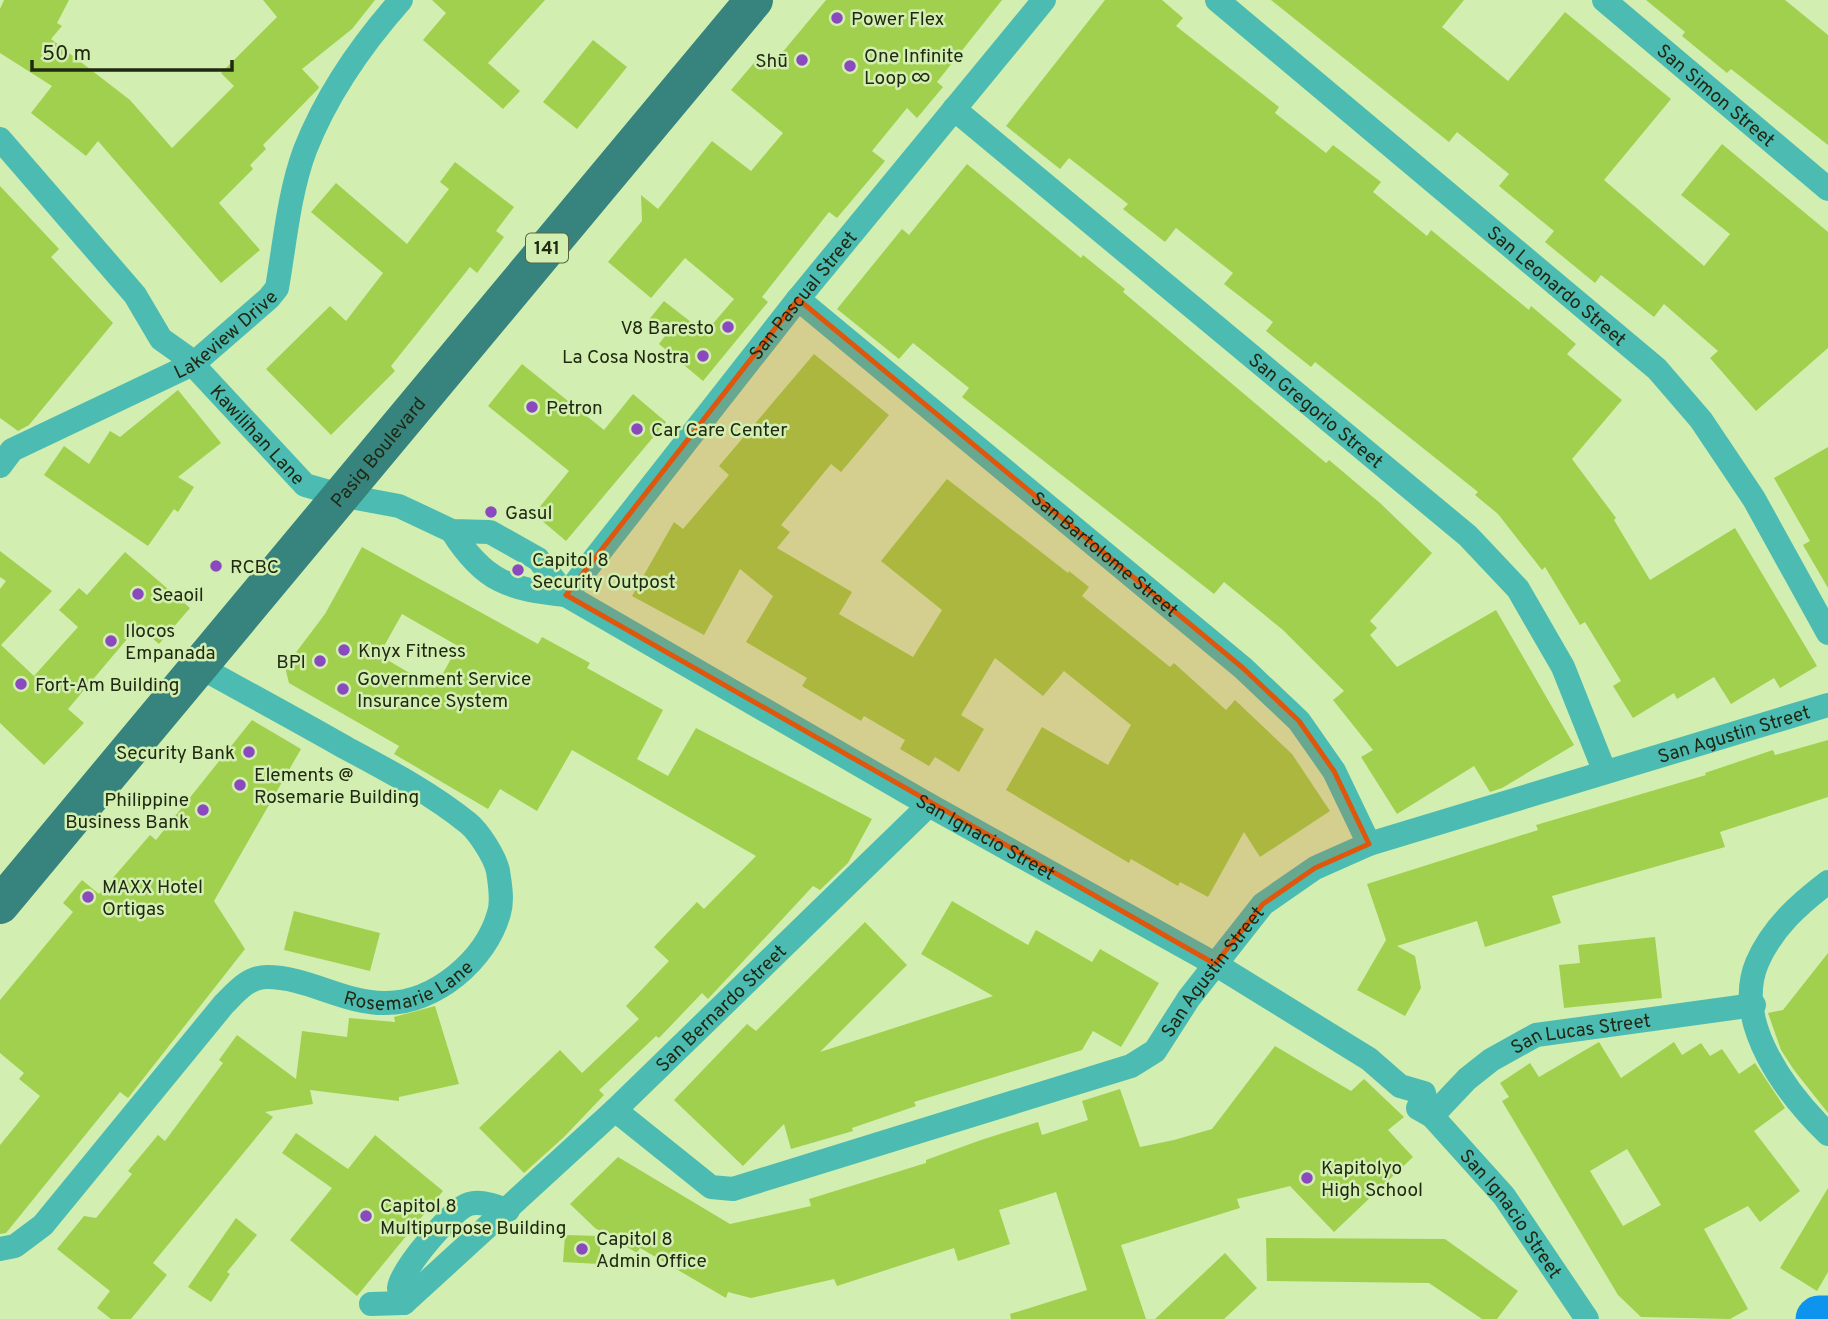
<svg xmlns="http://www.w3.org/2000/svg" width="1828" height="1319" font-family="Overpass,sans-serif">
	<rect width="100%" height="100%" fill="#d3eeb1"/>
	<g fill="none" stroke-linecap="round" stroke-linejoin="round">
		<path stroke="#0d94ee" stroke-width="47" d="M1819,1319H1828"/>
	</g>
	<g fill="#a0d04d" fill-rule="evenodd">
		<path d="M4,0H69L57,23L62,26L51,39L130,100L172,148L234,86L221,73L277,17L263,0H375L352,29L302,69L319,87L318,89L263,145L266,149L250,165L253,169L219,203L260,250L221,283L98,141L86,156L31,113L52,86L0,53V9Z"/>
		<path d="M432,0H545L488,63L520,91L503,109L423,40L446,13Z"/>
		<path d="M826,0H1002L937,82L943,87L917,118L907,108L872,151L885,161L837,218L829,212L762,297L768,302L703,381L659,344L665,336L647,322L664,301L705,333L734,299L685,258L651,298L608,262L642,221L641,195L658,209L712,141L751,171L783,133L731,90L759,57L771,66Z"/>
		<path d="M1105,0H1162L1183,18L1176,26L1279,107L1275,113L1326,153L1333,145L1381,182L1373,192L1427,236L1431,230L1529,310L1531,306L1576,344L1567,354L1622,400L1572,459L1616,518L1614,520L1650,580L1735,528L1817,666L1780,688L1774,678L1731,704L1714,677L1677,699L1674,693L1633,718L1613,686L1621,681L1585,622L1580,625L1545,567L1542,570L1498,514L1475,495L1478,492L1315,362L1311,367L1266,331L1273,322L1224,284L1233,273L1176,228L1165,242L1123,209L1128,204L1069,158L1060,169L1006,126Z"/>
		<path d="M1271,0H1464L1442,27L1508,81L1565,12L1671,99L1604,180L1704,266L1730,234L1681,195L1722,144L1828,232V348L1756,411L1710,358L1718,351L1664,304L1654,317L1601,275L1595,283L1545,242L1554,231L1499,186L1509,174L1457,132L1449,142Z"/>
		<path d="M1646,0H1785L1828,35V145L1731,69L1727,73L1682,36L1685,32Z"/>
		<path d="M593,40L627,67L577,129L543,102Z"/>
		<path d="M455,162L514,207L496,231L504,237L477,273L470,267L391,366L395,371L331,435L266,369L330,306L346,321L383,273L311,212L336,183L407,244L449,189L440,182Z"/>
		<path d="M967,164L1081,258L1083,255L1125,289L1123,292L1326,463L1329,460L1380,503L1432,553L1370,621L1377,628L1370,635L1397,667L1496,610L1574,745L1502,788L1490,792L1474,766L1397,814L1361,757L1373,750L1333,700L1344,691L1283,630L1224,582L1214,594L962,397L969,388L913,343L899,359L837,309L902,229L909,235Z"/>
		<path d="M0,186L59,249L51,257L113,323L29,425L18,431L0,418Z"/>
		<path d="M814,354L889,415L841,472L831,464L781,525L790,532L777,548L852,592L839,614L913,657L942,610L881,561L947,479L1068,573L1069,571L1089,587L1082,596L1170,667L1174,663L1226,710L1235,700L1292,754L1330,811L1260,857L1244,832L1208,897L1180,882L1178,886L1131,859L1129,863L1006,790L1042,727L1108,765L1131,725L1064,671L1043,696L995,658L961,715L984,729L959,772L935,757L929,766L900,749L905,740L864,716L861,721L802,686L807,678L746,642L773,596L740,569L704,635L632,596L674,522L683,529L729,475L719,466Z"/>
		<path d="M522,364L604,430L633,394L666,422L566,541L534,514L569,471L488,406Z"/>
		<path d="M178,390L221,443L178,477L194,487L178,512L174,509L148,546L44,475L64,446L89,464L110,431L120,437Z"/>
		<path d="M1828,447V588L1803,545L1810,541L1774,478Z"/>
		<path d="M362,547L538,644L542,637L590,663L587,668L663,710L637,759L668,776L696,728L872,819L848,863L820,890L813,886L708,999L702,993L659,1038L656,1036L599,1090L604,1095L564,1137L524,1173L479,1128L560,1050L582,1073L639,1019L626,1006L669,961L654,947L697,902L704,909L756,856L572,750L537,811L500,789L488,809L394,754L399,746L289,683L285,667L325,614ZM402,614L458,646L435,688L379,655Z"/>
		<path d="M0,551L52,591L1,645L34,676L78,627L59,610L79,588L87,595L125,552L190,608L159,644L138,626L68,709L84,723L44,765L0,723V589L6,581L0,577Z"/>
		<path d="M252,720L301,749L214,901L245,949L128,1098L120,1092L6,1233L0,1234V1145L40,1096L19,1079L24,1073L0,1053V1000L73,912L63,903L82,880L99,894L150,835L156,840Z"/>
		<path d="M1828,740V797L1720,832L1725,847L1552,896L1561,923L1485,947L1477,921L1397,946L1415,956L1421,988L1405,1016L1357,990L1386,940L1367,884L1538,830L1536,825L1706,775L1705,773L1773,750L1775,755Z"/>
		<path d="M952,901L1028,945L1036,930L1092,962L1100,949L1159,983L1121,1047L1093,1031L1082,1050L914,1102L916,1106L852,1128L853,1131L791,1149L784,1124L743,1166L674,1100L747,1024L756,1031L865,922L907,965L820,1052L993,996L921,954Z"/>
		<path d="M294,911L380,933L370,971L284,950Z"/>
		<path d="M1655,937L1662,998L1564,1008L1559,965L1580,963L1578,945Z"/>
		<path d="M1828,953V1113L1794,1070L1781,1050L1768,1013L1783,1010Z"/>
		<path d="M435,1006L459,1084L399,1097V1101L310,1090L313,1104L265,1112L273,1117L153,1263L167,1275L131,1319H111L97,1308L110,1291L57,1249L84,1216L96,1218L132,1174L128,1171L158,1135L165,1141L223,1063L219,1060L237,1035L296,1079L302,1031L347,1037L349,1018L395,1022L394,1017Z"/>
		<path d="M1599,1042L1621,1078L1674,1042L1682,1055L1701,1043L1710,1056L1722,1049L1739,1074L1755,1063L1785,1108L1754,1131L1800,1191L1760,1222L1748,1206L1704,1229L1748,1309L1730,1319L1641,1317L1618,1295L1502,1101L1509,1097L1500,1083L1530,1063L1539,1077ZM1627,1149L1661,1205L1623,1226L1590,1171Z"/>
		<path d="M1275,1046L1351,1091L1364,1079L1404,1117L1388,1130L1413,1157L1334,1232L1290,1186L1237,1199L1240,1208L1121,1245L1146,1319H1011L1010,1314L1087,1290L1056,1192L999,1210L1010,1244L958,1261L954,1248L837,1286L834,1279L751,1298L728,1292L726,1298L640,1248L637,1253L595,1228L570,1204L618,1157L730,1224L811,1206L809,1199L926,1163V1160L981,1140L1038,1122L1042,1135L1088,1120L1082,1101L1120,1089L1140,1147L1174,1140L1212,1129Z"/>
		<path d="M296,1133L348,1169L375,1135L443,1191L357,1296L290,1240L332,1188L282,1153Z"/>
		<path d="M1828,1188V1272L1817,1291L1780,1268Z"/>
		<path d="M236,1218L257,1235L227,1272L230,1274L211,1302L188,1287Z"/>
		<path d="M565,1235L601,1236L599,1264L563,1262Z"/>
		<path d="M1266,1238L1445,1239L1518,1291L1497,1319H1482L1429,1283L1267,1281Z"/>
		<path d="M1225,1253L1257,1288L1224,1319H1155Z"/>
	</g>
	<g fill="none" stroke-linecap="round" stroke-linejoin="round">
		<g stroke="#4cbcb2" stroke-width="24">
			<path id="s1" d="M1217,0L1657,369L1701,420L1754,499L1828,633"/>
			<path id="s2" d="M1604,0L1828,189"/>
			<path id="s3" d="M954,109L1468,536L1518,589L1563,667L1604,770"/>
			<path id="s4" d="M0,139L135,295L161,339L185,356L305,485L340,495L399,506L452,531L490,532L538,559L566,595L929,805L1215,964L1369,1059L1400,1086L1424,1093L1428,1112"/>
			<path id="s5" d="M798,299L1243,668L1299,721L1334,771L1369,844"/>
			<path id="s6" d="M0,466L12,450L193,364L269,298L277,288C285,242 289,193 305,150C327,94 362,44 401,0"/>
			<path d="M452,531C484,582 509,589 566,595"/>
			<path id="s7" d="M566,595L798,299L1044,0"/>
			<path d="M1828,882C1799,904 1772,928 1757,963C1732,1023 1788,1095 1828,1134"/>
			<path id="s8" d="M1418,1108L1432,1116L1504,1196L1587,1319"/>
			<path id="s9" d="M615,1110L711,1187L733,1189L1131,1066L1155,1051L1189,998L1263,904L1315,868L1369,844L1828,705"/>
			<path id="s10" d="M1432,1116L1467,1079L1491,1060L1536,1035L1754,1005"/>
			<path id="s11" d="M0,1249L15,1246L43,1225L224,1004C237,991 248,977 267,977C308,977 345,1004 386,1003C435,1003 486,960 499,913C503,900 500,885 498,871C495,857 479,832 468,823C431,793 387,770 346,748C297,720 247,693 198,666"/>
			<path d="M404,1303L399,1288C401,1270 452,1209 469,1204C482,1200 496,1207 508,1210"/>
			<path id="s12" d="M371,1304L404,1303L615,1110L929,805"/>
		</g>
		<path stroke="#36847d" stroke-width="38" id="s13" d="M0,905L754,0"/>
	</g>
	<path fill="#de570c" fill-opacity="0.2" stroke="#de570c" stroke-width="5" stroke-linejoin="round" d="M798,299L1243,668L1299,721L1334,771L1369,844L1315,868L1263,904L1215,964L566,595Z"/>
	<g fill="#8a49be" stroke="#d3eeb1" stroke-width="2.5">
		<circle cx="837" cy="18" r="7"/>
		<circle cx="802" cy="60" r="7"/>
		<circle cx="850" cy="66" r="7"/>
		<circle cx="728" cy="327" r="7"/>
		<circle cx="703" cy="356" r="7"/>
		<circle cx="532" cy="407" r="7"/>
		<circle cx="637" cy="429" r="7"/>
		<circle cx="491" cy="512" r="7"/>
		<circle cx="216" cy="566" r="7"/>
		<circle cx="518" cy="570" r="7"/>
		<circle cx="138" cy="594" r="7"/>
		<circle cx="111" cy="641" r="7"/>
		<circle cx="344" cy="650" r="7"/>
		<circle cx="320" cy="661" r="7"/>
		<circle cx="21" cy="684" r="7"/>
		<circle cx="343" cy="689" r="7"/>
		<circle cx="249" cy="752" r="7"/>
		<circle cx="240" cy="785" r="7"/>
		<circle cx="203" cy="810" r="7"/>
		<circle cx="88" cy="897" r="7"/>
		<circle cx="1307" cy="1178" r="7"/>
		<circle cx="366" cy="1216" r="7"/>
		<circle cx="582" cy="1249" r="7"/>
	</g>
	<g text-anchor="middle" stroke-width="5" stroke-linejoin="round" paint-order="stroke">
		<rect fill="#d3eeb1" stroke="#566442" stroke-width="2" x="526" y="233.5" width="42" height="29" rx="5"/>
		<g font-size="18" font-weight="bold" fill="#202912">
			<text x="547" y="254">141</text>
		</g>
		<g font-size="19" fill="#202912" stroke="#d3eeb1" text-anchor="start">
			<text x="851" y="25">Power Flex</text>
			<text x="864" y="62">One Infinite<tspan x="864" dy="22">Loop ∞</tspan></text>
			<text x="788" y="67" text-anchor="end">Shū</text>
			<text x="714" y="334" text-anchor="end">V8 Baresto</text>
			<text x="689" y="363" text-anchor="end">La Cosa Nostra</text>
			<text x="546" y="414">Petron</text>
			<text x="651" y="436">Car Care Center</text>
			<text x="505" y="519">Gasul</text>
			<text x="532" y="566">Capitol 8<tspan x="532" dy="22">Security Outpost</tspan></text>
			<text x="230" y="573">RCBC</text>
			<text x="152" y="601">Seaoil</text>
			<text x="125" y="637">Ilocos<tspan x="125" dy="22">Empanada</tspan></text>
			<text x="358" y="657">Knyx Fitness</text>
			<text x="306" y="668" text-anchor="end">BPI</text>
			<text x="357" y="685">Government Service<tspan x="357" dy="22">Insurance System</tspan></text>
			<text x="35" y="691">Fort-Am Building</text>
			<text x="235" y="759" text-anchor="end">Security Bank</text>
			<text x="254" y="781">Elements @<tspan x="254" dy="22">Rosemarie Building</tspan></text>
			<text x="189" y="806" text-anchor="end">Philippine<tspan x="189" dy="22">Business Bank</tspan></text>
			<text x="102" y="893">MAXX Hotel<tspan x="102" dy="22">Ortigas</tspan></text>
			<text x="1321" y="1174">Kapitolyo<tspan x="1321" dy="22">High School</tspan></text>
			<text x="380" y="1212">Capitol 8<tspan x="380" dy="22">Multipurpose Building</tspan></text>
			<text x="596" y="1245">Capitol 8<tspan x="596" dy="22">Admin Office</tspan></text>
		</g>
		<g font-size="19" fill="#202912" stroke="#d3eeb1">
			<text dy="7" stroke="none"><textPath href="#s2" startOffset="147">San Simon Street</textPath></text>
			<text dy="7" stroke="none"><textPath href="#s1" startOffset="444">San Leonardo Street</textPath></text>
			<text dy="7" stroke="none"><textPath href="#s7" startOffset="382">San Pascual Street</textPath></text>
			<text dy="7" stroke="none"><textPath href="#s6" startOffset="264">Lakeview Drive</textPath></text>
			<text dy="7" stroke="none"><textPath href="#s3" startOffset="471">San Gregorio Street</textPath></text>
			<text dy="7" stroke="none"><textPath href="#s4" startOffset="394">Kawilihan Lane</textPath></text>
			<text dy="7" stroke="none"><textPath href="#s13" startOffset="590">Pasig Boulevard</textPath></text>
			<text dy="7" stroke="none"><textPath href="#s5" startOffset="399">San Bartolome Street</textPath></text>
			<text dy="7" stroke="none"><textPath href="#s9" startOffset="1276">San Agustin Street</textPath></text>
			<text dy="7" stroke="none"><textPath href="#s4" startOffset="1241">San Ignacio Street</textPath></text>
			<text dy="7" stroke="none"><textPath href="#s11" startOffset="537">Rosemarie Lane</textPath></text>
			<text dy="7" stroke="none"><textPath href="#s9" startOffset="688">San Agustin Street</textPath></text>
			<text dy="7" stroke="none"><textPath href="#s12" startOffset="466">San Bernardo Street</textPath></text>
			<text dy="7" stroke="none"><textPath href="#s10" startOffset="177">San Lucas Street</textPath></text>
			<text dy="7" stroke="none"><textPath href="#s8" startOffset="142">San Ignacio Street</textPath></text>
		</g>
	</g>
	<path d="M32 60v10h200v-10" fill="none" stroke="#202912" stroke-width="3.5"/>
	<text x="42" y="60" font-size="21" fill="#202912" stroke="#d3eeb1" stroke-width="5" paint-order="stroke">50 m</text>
</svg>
